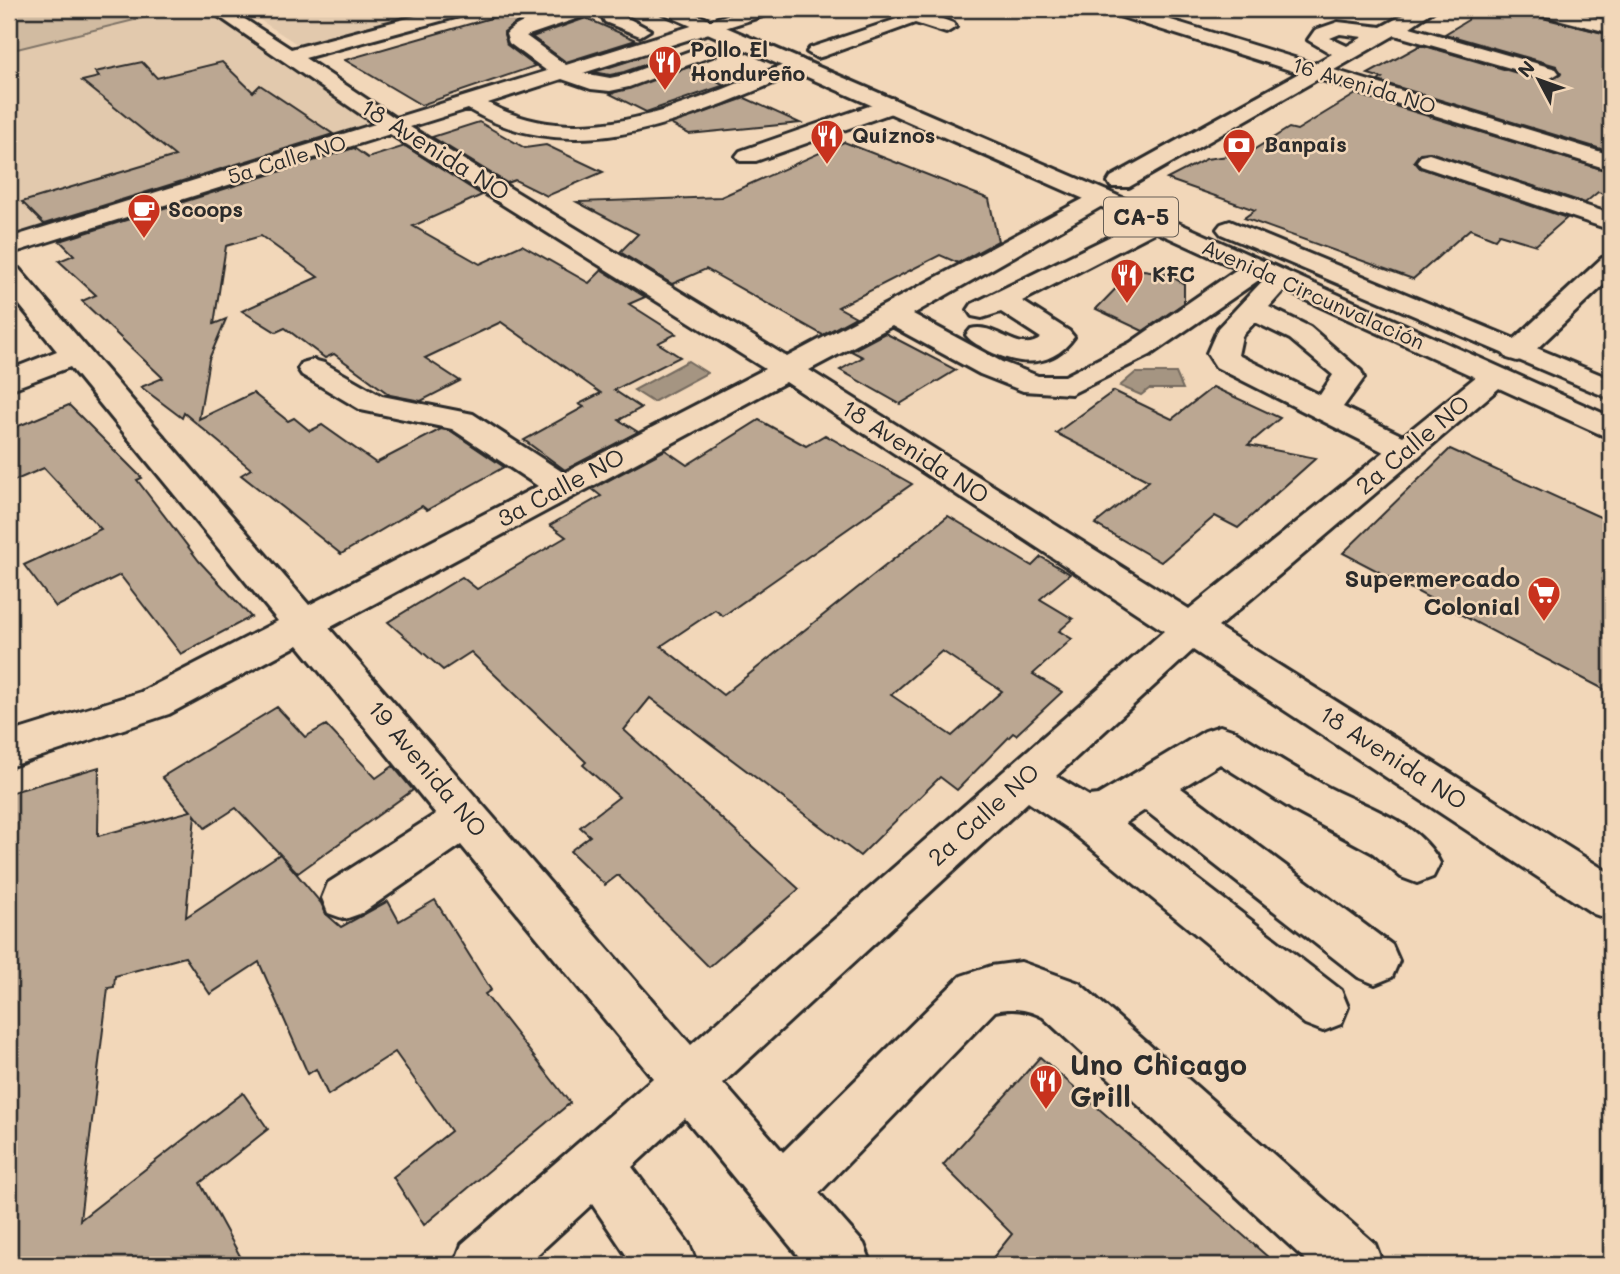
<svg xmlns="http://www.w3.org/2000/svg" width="1620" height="1274" font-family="Mali,sans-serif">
	<rect width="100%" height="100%" fill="#f2d7b9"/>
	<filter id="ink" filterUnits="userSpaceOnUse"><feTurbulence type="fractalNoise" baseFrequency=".0143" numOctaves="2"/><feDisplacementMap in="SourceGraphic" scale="14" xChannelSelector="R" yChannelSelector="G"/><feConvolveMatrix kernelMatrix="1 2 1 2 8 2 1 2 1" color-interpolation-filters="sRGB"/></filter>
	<g filter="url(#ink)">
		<g fill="#e2c9ad">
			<path d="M9,9H206L374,127L9,238Z"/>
			<path d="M243,9H438L300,46Z"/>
		</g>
		<path fill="#d1bba1" stroke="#7e7366" stroke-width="2" d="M9,9H173L175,10L9,51Z"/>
		<g fill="#a59582" stroke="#746b5f" stroke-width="2">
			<path d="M688,361L707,373L653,402L634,390Z"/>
			<path d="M1135,373H1176L1183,389H1149L1141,395L1120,386Z"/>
		</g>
		<g fill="#bba792" stroke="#2b2b2b" stroke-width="2" fill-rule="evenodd">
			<path d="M522,9H562L522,19L504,32L507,45L535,66L421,105L345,60Z"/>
			<path d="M1470,9H1530L1534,16L1611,35V152L1378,81L1382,78L1368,74L1419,46H1425L1548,82L1560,75L1557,66L1445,34L1468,20Z"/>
			<path d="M586,18L636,40L566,62L532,37Z"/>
			<path d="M660,51L670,56L624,72L610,75L594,72Z"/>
			<path d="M142,62L157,78L222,62L253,92L260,85L333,134L44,224L22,202L175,156L82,81L99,77L95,72Z"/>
			<path d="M689,67L725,85L646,112L610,94Z"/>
			<path d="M1356,94L1611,172V196L1598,192L1585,203L1430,152L1420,153L1414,161L1420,168L1567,218L1536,245L1499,234L1495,239L1470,229L1413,279L1244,218L1255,210L1167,179L1206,159L1228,156L1241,149L1250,152L1289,128L1297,130Z"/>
			<path d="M745,98L800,123L689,134L670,124Z"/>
			<path d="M479,122L525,148L546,145L603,172L547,196L515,180L507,183L432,137Z"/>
			<path d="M844,142L989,199L998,241L958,263L940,255L838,307L856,317L823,335L706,269L672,284L620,252L638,234L577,202L721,197Z"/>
			<path d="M405,146L482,195L413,226L480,264L522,245L589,283L602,270L645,297L629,304L676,334L658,343L680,357L614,390L641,408L619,420L638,432L565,470L524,440L584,407L579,404L601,393L501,322L425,358L460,381L421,401L390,395L334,354L325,358L285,328L276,332L242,311L318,277L261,236L226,246L214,324L226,319L209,359L199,419L253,393L288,421L294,418L310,431L322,425L376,463L441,429L451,431L504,467L427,510L422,506L341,554L241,475L251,469L184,413L182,418L141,387L163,378L82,301L96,295L59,261L74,255L60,241L354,148L368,158Z"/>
			<path d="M1144,270L1167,274L1184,284V303L1143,331L1096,309L1130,274Z"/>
			<path d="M885,333L956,370L900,404L840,370L863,357L851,351Z"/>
			<path d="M1213,387L1280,418L1248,445L1316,458L1238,528L1215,516L1161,562L1095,524L1149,481L1056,433L1114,391L1172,419Z"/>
			<path d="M69,405L142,478L137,480L199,561L251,617L181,654L120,575L56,607L24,565L101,529L44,468L9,483V430Z"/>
			<path d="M759,420L806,446L825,435L912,484L723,616L715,610L661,646L723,695L948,516L1032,566L1041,557L1070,574L1040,599L1073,619L1059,631L1072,639L1033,674L1062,692L1016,735L1013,733L957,790L940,777L860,856L650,698L624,730L799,889L709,967L618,875L605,885L570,851L590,836L580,827L619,797L583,765L586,762L471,652L443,670L388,622L462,577L477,589L566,537L550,525L601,496L592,489L665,450L687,465ZM942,651L1002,691L952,736L891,695Z"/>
			<path d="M1450,449L1611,522V693L1343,553Z"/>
			<path d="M277,707L305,737L326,725L376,778L393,766L413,790L298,873L236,808L205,828L195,815L186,917L280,854L321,903L326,914L341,927L388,901L399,921L435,900L491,990L485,994L570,1103L424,1225L393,1177L451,1131L395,1052L328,1095L316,1069L308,1074L259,962L210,994L185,957L115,976L114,987L108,988L80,1220L243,1093L268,1129L200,1183L245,1265H9V920L15,830L9,832V793L99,767L98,836L191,811L162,777Z"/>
			<path d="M1040,1057L1277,1265H987L1012,1234L943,1165Z"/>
		</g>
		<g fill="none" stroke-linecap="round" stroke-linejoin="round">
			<defs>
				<g id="minor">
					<path d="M208,9H229L291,49L442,9H472L470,13L305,58L395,118L547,71L509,43L506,34C521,15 573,8 595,9L593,13L526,36L566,65L746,9H774L772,13L583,73L610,78L625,75L701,47L708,45L718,51L715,55L629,87L610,91L591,89L562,79L488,103C587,158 699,97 794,61L801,59L811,65L808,69C699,112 581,176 468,109L410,127L787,357L1100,190L1109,192L1112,197L1109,202L913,314L1002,362L1038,376H1065L1130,343L1246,263H1266L1269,269L1266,275L1150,355L1071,394L1023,391L980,374L892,326L809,370L1189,609L1384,452L1216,367L1207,353L1218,328L1269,274H1289L1293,280L1269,307L1310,327L1361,371L1364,378L1343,407L1403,436L1483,371L1494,368L1505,371L1509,377L1505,383L1218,627L1611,874V920L1594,914L1193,650L1056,776L1089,796L1098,795L1205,731L1220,726L1235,731C1264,749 1293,767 1322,784C1361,806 1419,820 1440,863L1433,877L1417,883L1401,877L1373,853L1293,810L1220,764L1181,788L1392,945L1399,961L1392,977L1375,984L1358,977L1145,810L1125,823L1341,990L1348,1007L1341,1024L1323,1031L1305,1024L1068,829L1028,802L723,1083L783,1152L961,976L991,966L1021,962L1079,983L1375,1244L1383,1265H1311L1043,1017C1027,1009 1013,1007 995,1011L819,1193L864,1244L872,1265H806L685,1118L632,1167L689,1244L697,1265H633L592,1204L526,1265H454L462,1244L653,1078L461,845L362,913L345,919L328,913L322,898L328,883L436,814L298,645L169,714L9,767V733L141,692L278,621L70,367L9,390V370L57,351L9,292V267L19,269L309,605L538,486L452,429L361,410L302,375L298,369L302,363L313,360L324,363L382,396L473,414L564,473L765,369L390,134L9,254V238L375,124ZM1255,322L1290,339L1333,375L1320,395L1238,355L1242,336ZM786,382L1164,631L691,1045L329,628Z"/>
					<path d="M602,9H624L620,14L650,30L640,36L605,22L600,12Z"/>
					<path d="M1107,9H1135L1314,64L1332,54L1308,40L1315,30L1338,22L1381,27L1414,9H1436L1410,27L1556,69L1559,73L1549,79L1395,35L1334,70L1611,155V170L1318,79L1129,187H1111L1108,182L1111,177L1299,73L1109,13ZM1340,34L1363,37L1347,46L1330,38Z"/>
					<path d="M1533,9H1563L1611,21V33L1535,13Z"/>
					<path d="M921,11L953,23L956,27L946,33L915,23L824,56L817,58L807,52L810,48Z"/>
					<path d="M892,98L903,105L900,110L756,161H740L736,156L740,151Z"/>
					<path d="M1429,154L1611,214V230L1421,166L1417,161L1421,156Z"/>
					<path d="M1154,215L1163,218L1167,223L1163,228L1022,301L1069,331L1074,337C1052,368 1020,366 989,351C981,346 972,343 966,335L971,329C996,322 1019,356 1041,338L1001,312L982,318L972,316L968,310L972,304Z"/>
					<path d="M1611,256V278L1527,358L1517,361L1507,358L1502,352L1507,346L1602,258Z"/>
				</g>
				<g id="highway">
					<path d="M660,9H684L1109,192L1611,417V439L1091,202L662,13Z"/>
					<path d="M1230,221L1611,379V399L1221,234L1217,229L1221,224Z"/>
				</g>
			</defs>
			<use href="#minor" stroke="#2b2b2b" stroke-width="6"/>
			<use href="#highway" stroke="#2b2b2b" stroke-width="6"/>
			<use href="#minor" fill="#f2d7b9" fill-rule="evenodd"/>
			<use href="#highway" fill="#f2d7b9" fill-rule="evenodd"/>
		</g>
	</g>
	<defs>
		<symbol id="restaurant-pin" viewBox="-11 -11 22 30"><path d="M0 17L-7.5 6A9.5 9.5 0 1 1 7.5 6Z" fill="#c8321e" stroke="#f2d7b9"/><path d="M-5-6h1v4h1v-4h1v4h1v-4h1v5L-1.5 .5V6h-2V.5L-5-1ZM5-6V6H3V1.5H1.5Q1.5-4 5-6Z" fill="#fff"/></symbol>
		<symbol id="bank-pin" viewBox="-11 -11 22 30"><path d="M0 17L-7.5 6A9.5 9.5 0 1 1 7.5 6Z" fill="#c8321e" stroke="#f2d7b9"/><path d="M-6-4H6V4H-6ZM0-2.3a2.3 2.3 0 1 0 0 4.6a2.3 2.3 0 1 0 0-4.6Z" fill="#fff"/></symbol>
		<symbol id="cafe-pin" viewBox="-11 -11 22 30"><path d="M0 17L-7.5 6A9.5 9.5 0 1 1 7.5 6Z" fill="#c8321e" stroke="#f2d7b9"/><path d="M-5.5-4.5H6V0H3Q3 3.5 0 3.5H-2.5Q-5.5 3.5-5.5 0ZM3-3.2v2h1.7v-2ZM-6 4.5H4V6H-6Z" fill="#fff"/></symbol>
		<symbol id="supermarket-pin" viewBox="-11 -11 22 30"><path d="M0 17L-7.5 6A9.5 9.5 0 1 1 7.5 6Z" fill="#c8321e" stroke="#f2d7b9"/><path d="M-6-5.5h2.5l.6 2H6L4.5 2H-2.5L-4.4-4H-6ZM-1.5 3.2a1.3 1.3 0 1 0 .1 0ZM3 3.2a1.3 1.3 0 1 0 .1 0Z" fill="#fff"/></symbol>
	</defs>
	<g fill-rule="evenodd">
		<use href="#restaurant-pin" x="646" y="43" width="38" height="52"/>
		<use href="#restaurant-pin" x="808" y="117" width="38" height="52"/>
		<use href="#bank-pin" x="1220" y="126" width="38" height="52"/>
		<use href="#cafe-pin" x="125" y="191" width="38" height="52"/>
		<use href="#restaurant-pin" x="1108" y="256" width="38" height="52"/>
		<use href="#supermarket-pin" x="1525" y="574" width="38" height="52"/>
		<use href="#restaurant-pin" x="1027" y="1062" width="38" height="52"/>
	</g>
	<g text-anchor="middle" stroke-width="5" stroke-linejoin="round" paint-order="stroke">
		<g font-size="21" font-weight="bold" fill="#2b2b2b" stroke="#f2d7b9" text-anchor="start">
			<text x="690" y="57">Pollo El<tspan x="690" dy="24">Hondureño</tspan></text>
			<text x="852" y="143">Quiznos</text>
			<text x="1264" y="152">Banpais</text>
			<text x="168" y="217">Scoops</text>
			<text x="1152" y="282">KFC</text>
		</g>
		<g font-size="21" fill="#2b2b2b" stroke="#f2d7b9">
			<text transform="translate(1364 86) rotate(17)" y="7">16 Avenida NO</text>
			<text transform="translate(287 160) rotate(-17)" y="7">5a Calle NO</text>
			<text transform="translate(1313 295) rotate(24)" y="7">Avenida Circunvalación</text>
		</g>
		<rect fill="#f2d7b9" stroke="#675f56" stroke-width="2" x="1104" y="197.5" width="74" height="39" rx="5"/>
		<g font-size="23" font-weight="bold" fill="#2b2b2b">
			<text x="1141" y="225">CA-5</text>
		</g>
		<g font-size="24" fill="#2b2b2b" stroke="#f2d7b9">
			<text transform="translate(435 150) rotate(32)" y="8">18 Avenida NO</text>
			<text transform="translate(1413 445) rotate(-40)" y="8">2a Calle NO</text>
			<text transform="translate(915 452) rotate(33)" y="8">18 Avenida NO</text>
			<text transform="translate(561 488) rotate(-28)" y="8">3a Calle NO</text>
			<text transform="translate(1393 758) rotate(33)" y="8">18 Avenida NO</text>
			<text transform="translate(427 769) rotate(50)" y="8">19 Avenida NO</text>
			<text transform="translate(984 815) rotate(-42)" y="8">2a Calle NO</text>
		</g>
		<g font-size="24" font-weight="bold" fill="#2b2b2b" stroke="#f2d7b9" text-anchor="end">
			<text x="1520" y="587">Supermercado<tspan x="1520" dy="28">Colonial</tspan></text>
		</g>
		<g font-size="28" font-weight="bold" fill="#2b2b2b" stroke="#f2d7b9" text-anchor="start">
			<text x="1070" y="1075">Uno Chicago<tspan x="1070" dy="32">Grill</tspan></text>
		</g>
	</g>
	<rect width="1620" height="1274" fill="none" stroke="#f2d7b9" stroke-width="35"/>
	<rect x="18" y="18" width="1585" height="1239" fill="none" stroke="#2b2b2b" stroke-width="2.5" filter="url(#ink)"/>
	<g transform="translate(1539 80) rotate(311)" stroke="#f2d7b9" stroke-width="5" paint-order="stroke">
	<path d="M0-5L12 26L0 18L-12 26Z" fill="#2b2b2b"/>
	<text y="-10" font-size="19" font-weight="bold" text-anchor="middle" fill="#2b2b2b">N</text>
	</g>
</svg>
